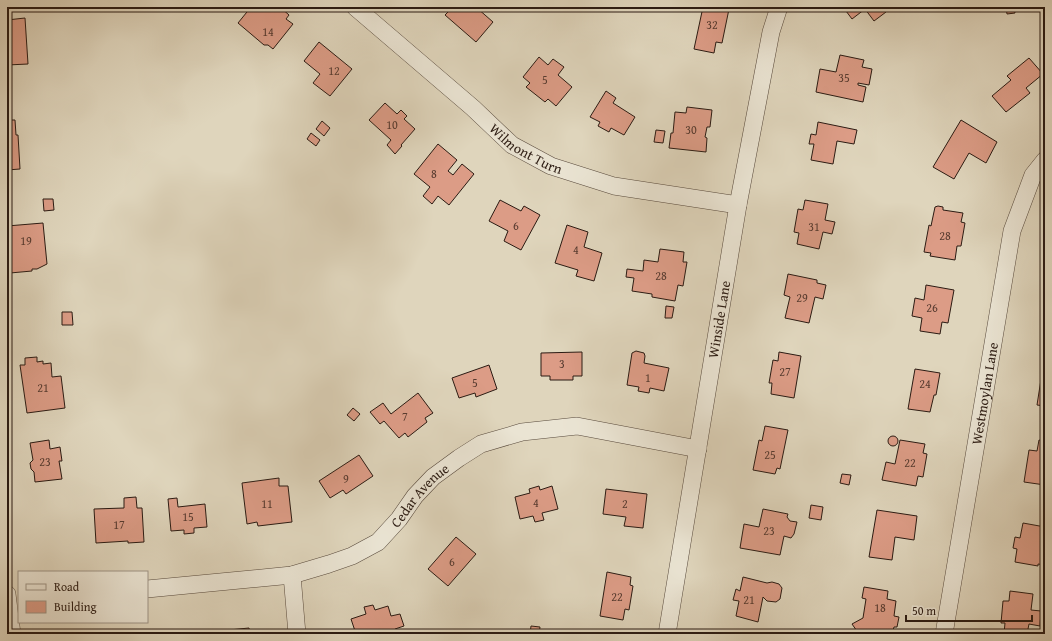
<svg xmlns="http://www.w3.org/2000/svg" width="1052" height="641" font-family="'Gentium Book Plus',serif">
	<rect width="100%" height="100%" fill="#dfd5bc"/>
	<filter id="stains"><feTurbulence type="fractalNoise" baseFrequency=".005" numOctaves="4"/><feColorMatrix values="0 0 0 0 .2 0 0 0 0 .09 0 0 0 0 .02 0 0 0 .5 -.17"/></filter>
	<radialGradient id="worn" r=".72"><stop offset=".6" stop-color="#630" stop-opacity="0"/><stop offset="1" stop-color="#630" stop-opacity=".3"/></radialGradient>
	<g fill="#dc9c86" stroke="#2b1b13">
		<path d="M251,7H280L289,15L286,19L293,24L273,49L268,45H264L238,23Z"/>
		<path d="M453,7H478L477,8L493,22L476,42L445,15Z"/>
		<path d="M703,7H719L729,9L722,43L716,42L714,53L694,49Z"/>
		<path d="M843,7H882L886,12L874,21L865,9L852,19Z"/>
		<path d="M1006,7H1014L1015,13L1007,14Z"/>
		<path d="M25,18L28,64L7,65V20Z"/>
		<path d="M319,42L352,69L330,96L313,83L320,74L304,61Z"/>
		<path d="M840,55L864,60L862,67L872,69L869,85L858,83V85L866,87L863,102L816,92L820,69L836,72Z"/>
		<path d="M539,57L548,65L553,59L564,67L558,75L572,87L556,106L548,99L545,102L526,87L530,83L523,77Z"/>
		<path d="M1029,58L1043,74L1026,88L1030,93L1006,112L992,96L1011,80L1007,76Z"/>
		<path d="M606,91L616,98L613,103L635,117L624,135L611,128L609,132L598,126L600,122L590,117Z"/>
		<path d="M385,103L397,114L401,110L407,116L404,119L415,129L401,145L402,146L395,154L387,145L391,140L369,120Z"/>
		<path d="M687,107L712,110L710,127H707L705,137L707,138L706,152L669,148L671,133H673L675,112L686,113Z"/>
		<path d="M8,120H15L16,135H18L20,169L7,170Z"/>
		<path d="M961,120L997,142L986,163L969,153L954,179L933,167Z"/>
		<path d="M322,121L330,128L324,136L316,129Z"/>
		<path d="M818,122L857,130L854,144L837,141L833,164L811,160L814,144H809L811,134L816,135Z"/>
		<path d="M656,130L665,131L663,143L654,142Z"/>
		<path d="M311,133L320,140L316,146L307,139Z"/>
		<path d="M438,144L457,160L448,171L453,175L462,164L474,174L449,205L438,196L432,204L423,196L430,187L414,174Z"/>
		<path d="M43,199H53L54,210L44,211Z"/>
		<path d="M500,200L521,211L524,206L540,215L521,250L504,241L508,231L489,221Z"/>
		<path d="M805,200L828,204L825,220L835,222L832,234L823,232L819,249L797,244L799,233L794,232L798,209L803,210Z"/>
		<path d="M938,206L943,207V210L963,213L961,222L965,223L961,246H957L955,260L930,256L931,253L924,252L929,225L931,226L935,207Z"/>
		<path d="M43,223L47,264L37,269H32V271L10,273L9,260H7V226Z"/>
		<path d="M567,225L588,232L584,247L602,253L594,281L576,276L578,270L555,263Z"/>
		<path d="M660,249L684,252L683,262H687L683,286L678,285L675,301L652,297V294L632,291L634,278L626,277L627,269L643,271L644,260L658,262Z"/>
		<path d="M788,274L817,280V283L826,285L823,299L815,297L809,323L785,318L790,297L784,295Z"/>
		<path d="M926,285L954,290L948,323L942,322L940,334L920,331L922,318L912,316L915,298L924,300Z"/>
		<path d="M666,306L674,307L672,318H665Z"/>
		<path d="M62,312H72L73,325H62Z"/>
		<path d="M636,351L644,353L645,356L644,363L669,368L664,391L650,388L649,393L638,391L639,387L627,385L632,353Z"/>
		<path d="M582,352V376H573V380H550V376H541V353Z"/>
		<path d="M779,352L801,356L794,398L771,394L772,383H769L773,360L778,361Z"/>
		<path d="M37,357V362L43,361V364L51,363L52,377L61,376L65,408L27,413L20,365H25V358Z"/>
		<path d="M489,365L497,389L476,397L475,393L459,398L452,378Z"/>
		<path d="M915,369L940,373L936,395H934L930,412L908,409Z"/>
		<path d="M1042,373H1045V406L1037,405Z"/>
		<path d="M418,393L433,413L425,418L427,422L408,437L405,433L399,438L384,421L380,424L370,412L383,403L391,414Z"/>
		<path d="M353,408L360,414L354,421L347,415Z"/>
		<path d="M765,426L788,430L780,469L777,468L775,474L753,470L759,440L762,441Z"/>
		<circle cx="893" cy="441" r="5"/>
		<path d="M49,440L50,449L60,447L62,461H59L62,479L35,482L34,472L31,469L30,463L33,460L30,443Z"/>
		<path d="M900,440L925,444L923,453L927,454L923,477L918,476L916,486L882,480L886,462L895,464Z"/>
		<path d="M1039,440L1045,441V485L1024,482L1029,450L1037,451Z"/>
		<path d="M359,455L373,476L346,494L343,490L330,498L319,481Z"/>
		<path d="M842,474L851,475L849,485L840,483Z"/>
		<path d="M279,478V486H288L292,522L258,526L257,522L247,524L242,483Z"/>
		<path d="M539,486L540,490L552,486L558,509L542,513L544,520L535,522L533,516L520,519L515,497L530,493L529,489Z"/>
		<path d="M606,489L647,494L643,528L624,526L626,517L603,514Z"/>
		<path d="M136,497L137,508H142L144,542L128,543V541L96,543L94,509L124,508V498Z"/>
		<path d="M177,498L178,507L205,504L207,527L194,528V533L184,534V530L171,531L168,499Z"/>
		<path d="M811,505L823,507L821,520L809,518Z"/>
		<path d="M763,509L788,514L787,517L790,521L797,522L794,534L791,538L784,536L780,555L740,548L744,524L759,527Z"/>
		<path d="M877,510L917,516L914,540L895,537L892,560L869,557Z"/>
		<path d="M1023,523L1045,527L1041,552H1045V565L1038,564V566L1015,562L1017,549L1013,548L1015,537L1020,538Z"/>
		<path d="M456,537L476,554L448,586L428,569Z"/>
		<path d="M607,572L631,577L630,585L633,586L629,610L625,609L623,620L600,616Z"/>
		<path d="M743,577L767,583L772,582L779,584L782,588L780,599L776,602L767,601L763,597L758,622L736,616L739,601L733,600L736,589L740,591Z"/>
		<path d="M864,587L888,591L887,599L896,601L894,616L899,617L897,627H894L892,634H859L852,624L863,618L866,599L862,598Z"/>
		<path d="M1010,591L1033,594L1031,610L1041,611L1040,626L1029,624L1027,634H1004L1005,623H1001L1003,601H1009Z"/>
		<path d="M373,605L375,610L388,606L391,616L400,614L404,626L395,629L397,634H388L387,632L381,634H356L351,619L366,614L364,607Z"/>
		<path d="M531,626L540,627L539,634H530Z"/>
		<path d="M249,628L250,634H207L230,632L229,630Z"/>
	</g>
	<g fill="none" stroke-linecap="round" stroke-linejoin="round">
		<defs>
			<g id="minor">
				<path id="s1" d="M355,7L473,108L512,145L551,166L614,186L738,205"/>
				<path d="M292,575L297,634"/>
				<path id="s2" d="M147,589L292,575L329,564L352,556L378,542L399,519L415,496L433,477L459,458L481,444L522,432L577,426L698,449"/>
				<path d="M7,594L12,634"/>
				<path id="s3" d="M667,634L738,205L771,32L779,7"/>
				<path id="s4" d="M944,634L1012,231L1033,175L1045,160"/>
			</g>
		</defs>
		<use href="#minor" stroke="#584a3d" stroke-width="18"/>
		<use href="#minor" stroke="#eae4d3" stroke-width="17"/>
	</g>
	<g text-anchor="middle" stroke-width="3" stroke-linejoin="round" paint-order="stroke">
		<g font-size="12" fill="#573b30">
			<text x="712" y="29">32</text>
			<text x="268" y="36">14</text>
			<text x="334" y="75">12</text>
			<text x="844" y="82">35</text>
			<text x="545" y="84">5</text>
			<text x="392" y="129">10</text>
			<text x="691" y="134">30</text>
			<text x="434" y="178">8</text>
			<text x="516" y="230">6</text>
			<text x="814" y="231">31</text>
			<text x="945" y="240">28</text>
			<text x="26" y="245">19</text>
			<text x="576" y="254">4</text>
			<text x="661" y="280">28</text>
			<text x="802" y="302">29</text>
			<text x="932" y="312">26</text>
			<text x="562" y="368">3</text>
			<text x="785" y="376">27</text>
			<text x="648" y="382">1</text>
			<text x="475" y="387">5</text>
			<text x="925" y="388">24</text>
			<text x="43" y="392">21</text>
			<text x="405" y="421">7</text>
			<text x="770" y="459">25</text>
			<text x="45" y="466">23</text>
			<text x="910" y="467">22</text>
			<text x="346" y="483">9</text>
			<text x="536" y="507">4</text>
			<text x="267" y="508">11</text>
			<text x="625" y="508">2</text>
			<text x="188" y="521">15</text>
			<text x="119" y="529">17</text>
			<text x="769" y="535">23</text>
			<text x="452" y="566">6</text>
			<text x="617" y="601">22</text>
			<text x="749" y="604">21</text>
			<text x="880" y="612">18</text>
		</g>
		<g font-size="14" fill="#2b1b13" stroke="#eae4d3">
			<text dy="5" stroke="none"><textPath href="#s1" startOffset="223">Wilmont Turn</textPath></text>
			<text dy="5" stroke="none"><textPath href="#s3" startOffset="319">Winside Lane</textPath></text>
			<text dy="5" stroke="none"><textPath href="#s4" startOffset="244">Westmoylan Lane</textPath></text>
			<text dy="5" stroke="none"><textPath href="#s2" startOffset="301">Cedar Avenue</textPath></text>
		</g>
	</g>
	<rect width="1052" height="641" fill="none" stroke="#dfd5bc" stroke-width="24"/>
	<rect x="8" y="8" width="1036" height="625" fill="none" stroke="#2b1b13" stroke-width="2"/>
	<rect x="12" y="12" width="1028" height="617" fill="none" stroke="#2b1b13"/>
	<rect x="18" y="571" width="130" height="52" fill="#eae4d3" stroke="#9e9486"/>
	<rect x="26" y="584" width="20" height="6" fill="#eae4d3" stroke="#9e9486"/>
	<text x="54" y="591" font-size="12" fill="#2b1b13">Road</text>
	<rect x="26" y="601" width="20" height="12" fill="#dc9c86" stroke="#9e9486"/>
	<text x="54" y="611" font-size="12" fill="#2b1b13">Building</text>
	<path d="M906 615v6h126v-6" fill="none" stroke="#2b1b13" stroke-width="2"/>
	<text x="912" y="615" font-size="12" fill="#2b1b13" stroke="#eae4d3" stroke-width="3" paint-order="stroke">50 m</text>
	<rect width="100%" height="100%" filter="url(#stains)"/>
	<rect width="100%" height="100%" fill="url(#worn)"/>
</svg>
